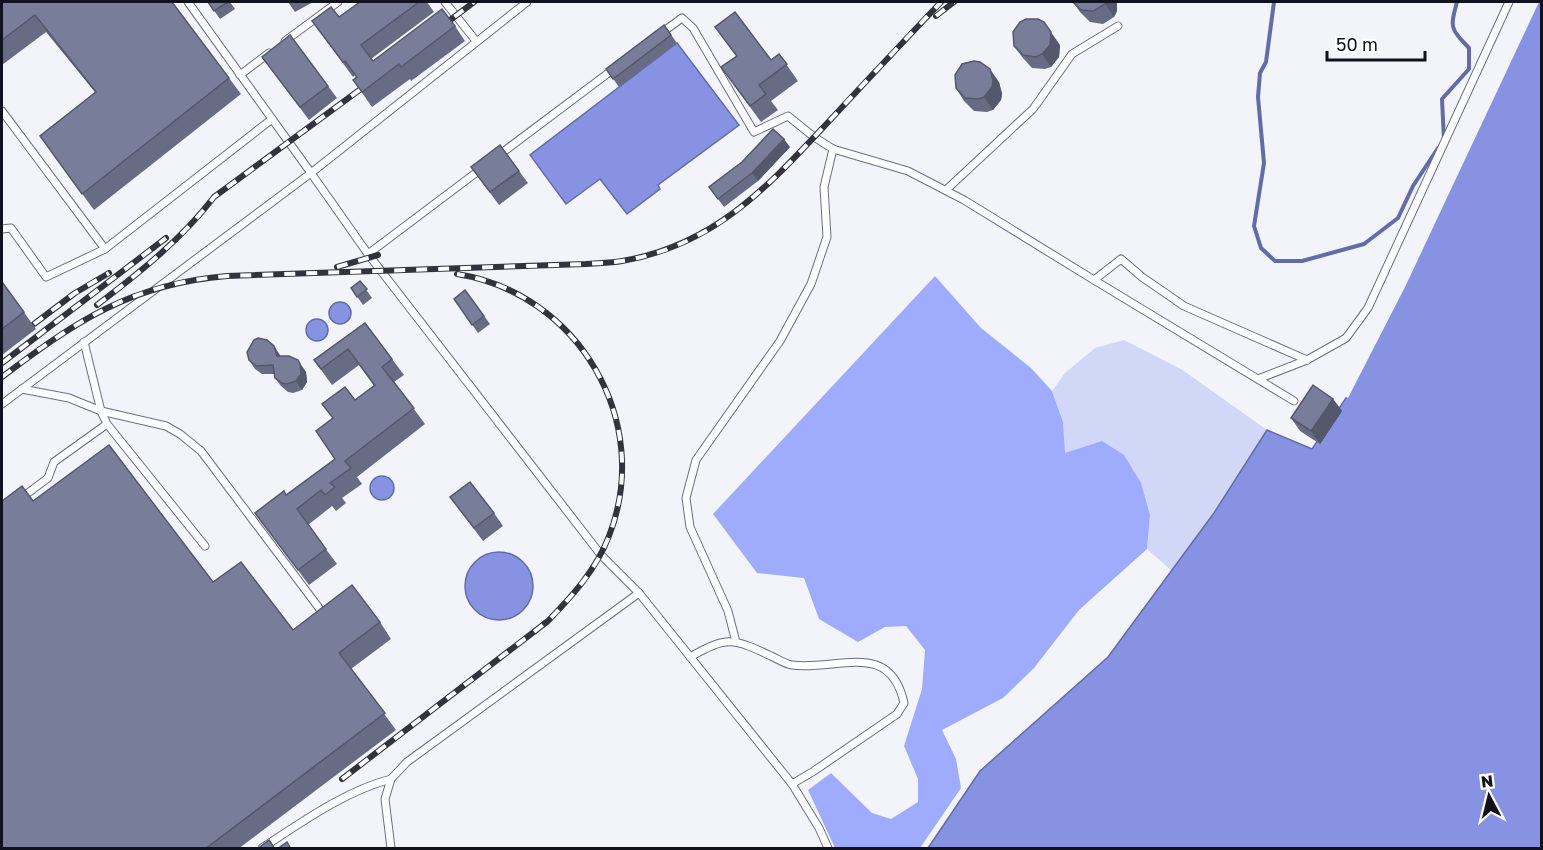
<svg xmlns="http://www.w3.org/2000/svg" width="1543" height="850" font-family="'Golos Text',sans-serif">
	<rect width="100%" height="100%" fill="#f2f4fa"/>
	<path fill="#d0d7f7" d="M1124,340L1181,369L1267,430L1214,513L1172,571L1147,549L1150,515L1102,441L1064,454L1063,422L1052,391L1065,373L1095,348Z"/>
	<path fill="#9facfd" d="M935,276L981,328L1031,368L1052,391L1063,422L1065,453L1102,441L1124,455L1141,483L1150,515L1147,549L1079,610L1034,668L1003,698L942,730L956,759L961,788L920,848H835L808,790L831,773L872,813L891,819L918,802V779L904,746L922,689L925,650L906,626L885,627L858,642L819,619L804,578L757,573L713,514Z"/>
	<g fill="#8793e2" stroke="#636ca7" stroke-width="1.5">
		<path d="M1535,2H1541V848H928L980,771L1108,657L1214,513L1267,430L1312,449L1348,395Z"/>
		<path d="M677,43L739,125L658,185L660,189L627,214L600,179L566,204L530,155Z"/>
		<circle cx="340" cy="313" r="11"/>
		<circle cx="317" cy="330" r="11"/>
		<circle cx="382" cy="488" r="12"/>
		<circle cx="499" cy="586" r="34"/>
	</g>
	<path fill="#f2f4fa" d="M1531,2H1539L1405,287L1348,398L1344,396L1364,347Z"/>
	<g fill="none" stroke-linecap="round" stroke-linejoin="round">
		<g stroke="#636ca7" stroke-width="4">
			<path d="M1274,2L1266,62L1260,73L1258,97L1264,163L1254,226L1261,248L1275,261H1302L1364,244L1398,218L1413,186L1438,148"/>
			<path d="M1444,140L1442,99L1469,69V48C1450,28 1450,28 1457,2"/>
		</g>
		<defs>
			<g id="service">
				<path d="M188,2L311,173L527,2"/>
				<path d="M445,2L476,41"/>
				<path d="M660,34L682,18L693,28L754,132L788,116L814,137L833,149L908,171L964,200L1094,280L1121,259L1142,277L1184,306L1307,360"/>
				<path d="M285,41L338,2"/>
				<path d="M240,75L269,53"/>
				<path d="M2,111L105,249L272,119"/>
				<path d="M499,155L615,68"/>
				<path d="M946,190L1033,109L1072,54L1118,26"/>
				<path d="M2,229L11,228L46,277L105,249"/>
				<path d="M368,254L481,169"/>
				<path d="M1094,280L1294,401"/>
				<path d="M84,342L101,411L107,424L205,546"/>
				<path d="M1258,379L1307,360L1346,338L1368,308L1509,2"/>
				<path d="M22,389L69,398L101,411L166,426L180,434L201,451L322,612"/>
				<path d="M2,404L311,173L368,254L601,555L639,593L792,784L819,828L828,848"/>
				<path d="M20,499L48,478L54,462L107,424"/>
				<path d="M736,642L728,611L690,527L686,498L696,460L780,341L811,284L827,237L824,187L833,149"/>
				<path d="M690,657C727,636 733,638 771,656C778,659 785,664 792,665C837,671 890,639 904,703L897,714L814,771L792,784"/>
				<path d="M262,848C302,822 345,791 391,779"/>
				<path d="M391,848L385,799L391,779L407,762L639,593"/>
			</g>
		</defs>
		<use href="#service" stroke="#686e89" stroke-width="9"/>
		<use href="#service" stroke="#fff" stroke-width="7"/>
		<defs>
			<g id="rail">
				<path d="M936,16L954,2"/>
				<path d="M437,30L474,2"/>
				<path d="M337,267L378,255"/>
				<path d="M97,305C139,273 182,239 214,197L373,80"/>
				<path d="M34,324L75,293L109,273"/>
				<path d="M2,363L166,238"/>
				<path d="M2,377C76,321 131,284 227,276L586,264C598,263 610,263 622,261C717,245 770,184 832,118C868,79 905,40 941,2"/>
				<path d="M342,779L548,621C573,595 596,570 609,536C654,421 578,293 457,274"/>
			</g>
		</defs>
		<use href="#rail" stroke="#31333d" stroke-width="6"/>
		<use href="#rail" stroke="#fff" stroke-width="4" stroke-dasharray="11" stroke-linecap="butt"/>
	</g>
	<g fill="#676c84">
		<path d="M2,2L229,78L241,94L94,210L40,136L95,92L46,32L2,65Z"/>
		<path d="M208,2H230L235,9L220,19Z"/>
		<path d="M288,2H313L295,12Z"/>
		<path d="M360,2H427L434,12L371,59L373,61L455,26L465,41L411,81L410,79L372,107L353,80L356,77L355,75L353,77L312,21L339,17Z"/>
		<path d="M1073,2H1117V11L1114,17L1103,24L1090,22L1080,12Z"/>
		<path d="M664,25L677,43L619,87L606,69Z"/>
		<path d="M715,27L771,60L779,54L798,81L771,101L778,110L761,122L721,67L736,56Z"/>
		<path d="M1060,45L1059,57L1051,67L1045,69L1032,68L1023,58L1014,46Z"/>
		<path d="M262,57L328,86L337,98L309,120Z"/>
		<path d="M999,82L1002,94L1001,100L993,110L987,112L974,111L964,101L956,88Z"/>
		<path d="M790,147L758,181L724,207L709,187Z"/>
		<path d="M471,167L519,171L528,183L499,205Z"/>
		<path d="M360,281L372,298L363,305L351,288Z"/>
		<path d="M2,282L36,329L2,355Z"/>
		<path d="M465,290L490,324L478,333L454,299Z"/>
		<path d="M365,323L404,375L394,382L425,424L357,477L362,484L342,498L346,503L336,511L332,506L308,525L337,564L309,585L255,513L286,495L335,459L355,400L374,386L359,365L332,385L314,360Z"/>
		<path d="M280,355V356L298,360L306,372L307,382L302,390L293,393L288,392L281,386L275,378V374H262L255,369L249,360Z"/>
		<path d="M1333,399L1342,411L1320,444L1300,431L1291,418Z"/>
		<path d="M450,497L494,513L503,526L483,541Z"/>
		<path d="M33,501L213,582L293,630L380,622L391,639L351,669L396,730L238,849H2Z"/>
	</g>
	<g fill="#54586c">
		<path d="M1107,2H1117V11L1114,17L1105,4Z"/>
		<path d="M1044,22L1060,45L1059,57L1051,67L1042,54Z"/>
		<path d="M990,69L999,82L1002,94L1001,100L993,110L984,97Z"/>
		<path d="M784,139L790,147L758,181L752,173Z"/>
		<path d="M274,346L280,355L282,365L277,356Z"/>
		<path d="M300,364L306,372L307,382L302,390L296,381Z"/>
		<path d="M1333,399L1342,411L1320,444L1311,431Z"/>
	</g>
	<g fill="#787e9a" stroke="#54586c" stroke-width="1.5">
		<path d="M2,2H172L229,78L82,194L40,136L96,92L35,15L2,40Z"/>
		<path d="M208,2H228L214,11Z"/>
		<path d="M360,2H419L361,45L373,61L442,9L455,26L401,67L399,64L362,92L353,80L357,77L345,61L343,62L312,21L331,7L339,17Z"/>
		<path d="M1073,2H1107L1105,4L1094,11L1081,10Z"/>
		<path d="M735,12L771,60L779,54L787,64L759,85L766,94L750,106L721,67L737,56L715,27Z"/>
		<path d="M1026,19H1038L1044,22L1051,32L1050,45L1042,54L1036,57L1023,55L1014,46L1013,32L1020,22Z"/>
		<path d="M664,25L671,35L613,79L606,69Z"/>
		<path d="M290,35L328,86L300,107L262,57Z"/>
		<path d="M974,61L980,62L990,69L993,81L992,87L984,97L978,99L965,98L956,88L955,75L962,64Z"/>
		<path d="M773,129L784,139L752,173L718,199L709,187L742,162Z"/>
		<path d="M500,145L519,171L490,192L471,167Z"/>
		<path d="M360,281L367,289L357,297L351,288Z"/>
		<path d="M2,282L24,312L2,329Z"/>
		<path d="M465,290L484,316L472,325L454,299Z"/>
		<path d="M365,323L392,359L382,367L414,408L345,461L351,468L330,483L335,487L325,495L321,490L297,509L326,549L298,570L255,513L284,491L286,495L335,459L316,431L333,418L322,404L345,387L355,400L375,385L348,349L321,369L314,360Z"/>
		<path d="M258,338L267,340L274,346L277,356H289L298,360L300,364L301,374L296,381L287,384L282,383L275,378L273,365L256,366L249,360L247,352L254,340Z"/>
		<path d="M1313,385L1333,399L1311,431L1291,418Z"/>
		<path d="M109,445L213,582L241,562L293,630L352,585L380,622L339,653L385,713L205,849H2V501L22,486L33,501Z"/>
		<path d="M470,482L494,513L474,528L450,497Z"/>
		<path d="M269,840L275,849H257Z"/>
		<path d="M287,842L291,849H277Z"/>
	</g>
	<rect width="1543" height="850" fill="none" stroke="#10121d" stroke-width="6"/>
	<g transform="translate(1489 796) rotate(353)" stroke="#ffffff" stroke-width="4.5" paint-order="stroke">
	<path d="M0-4.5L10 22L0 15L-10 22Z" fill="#10121d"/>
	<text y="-9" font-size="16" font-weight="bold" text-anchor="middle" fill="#10121d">N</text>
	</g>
	<path d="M1327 51v9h98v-9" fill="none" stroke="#10121d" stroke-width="3"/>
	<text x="1336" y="51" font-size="18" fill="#10121d" stroke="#ffffff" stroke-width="4.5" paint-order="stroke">50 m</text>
</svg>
